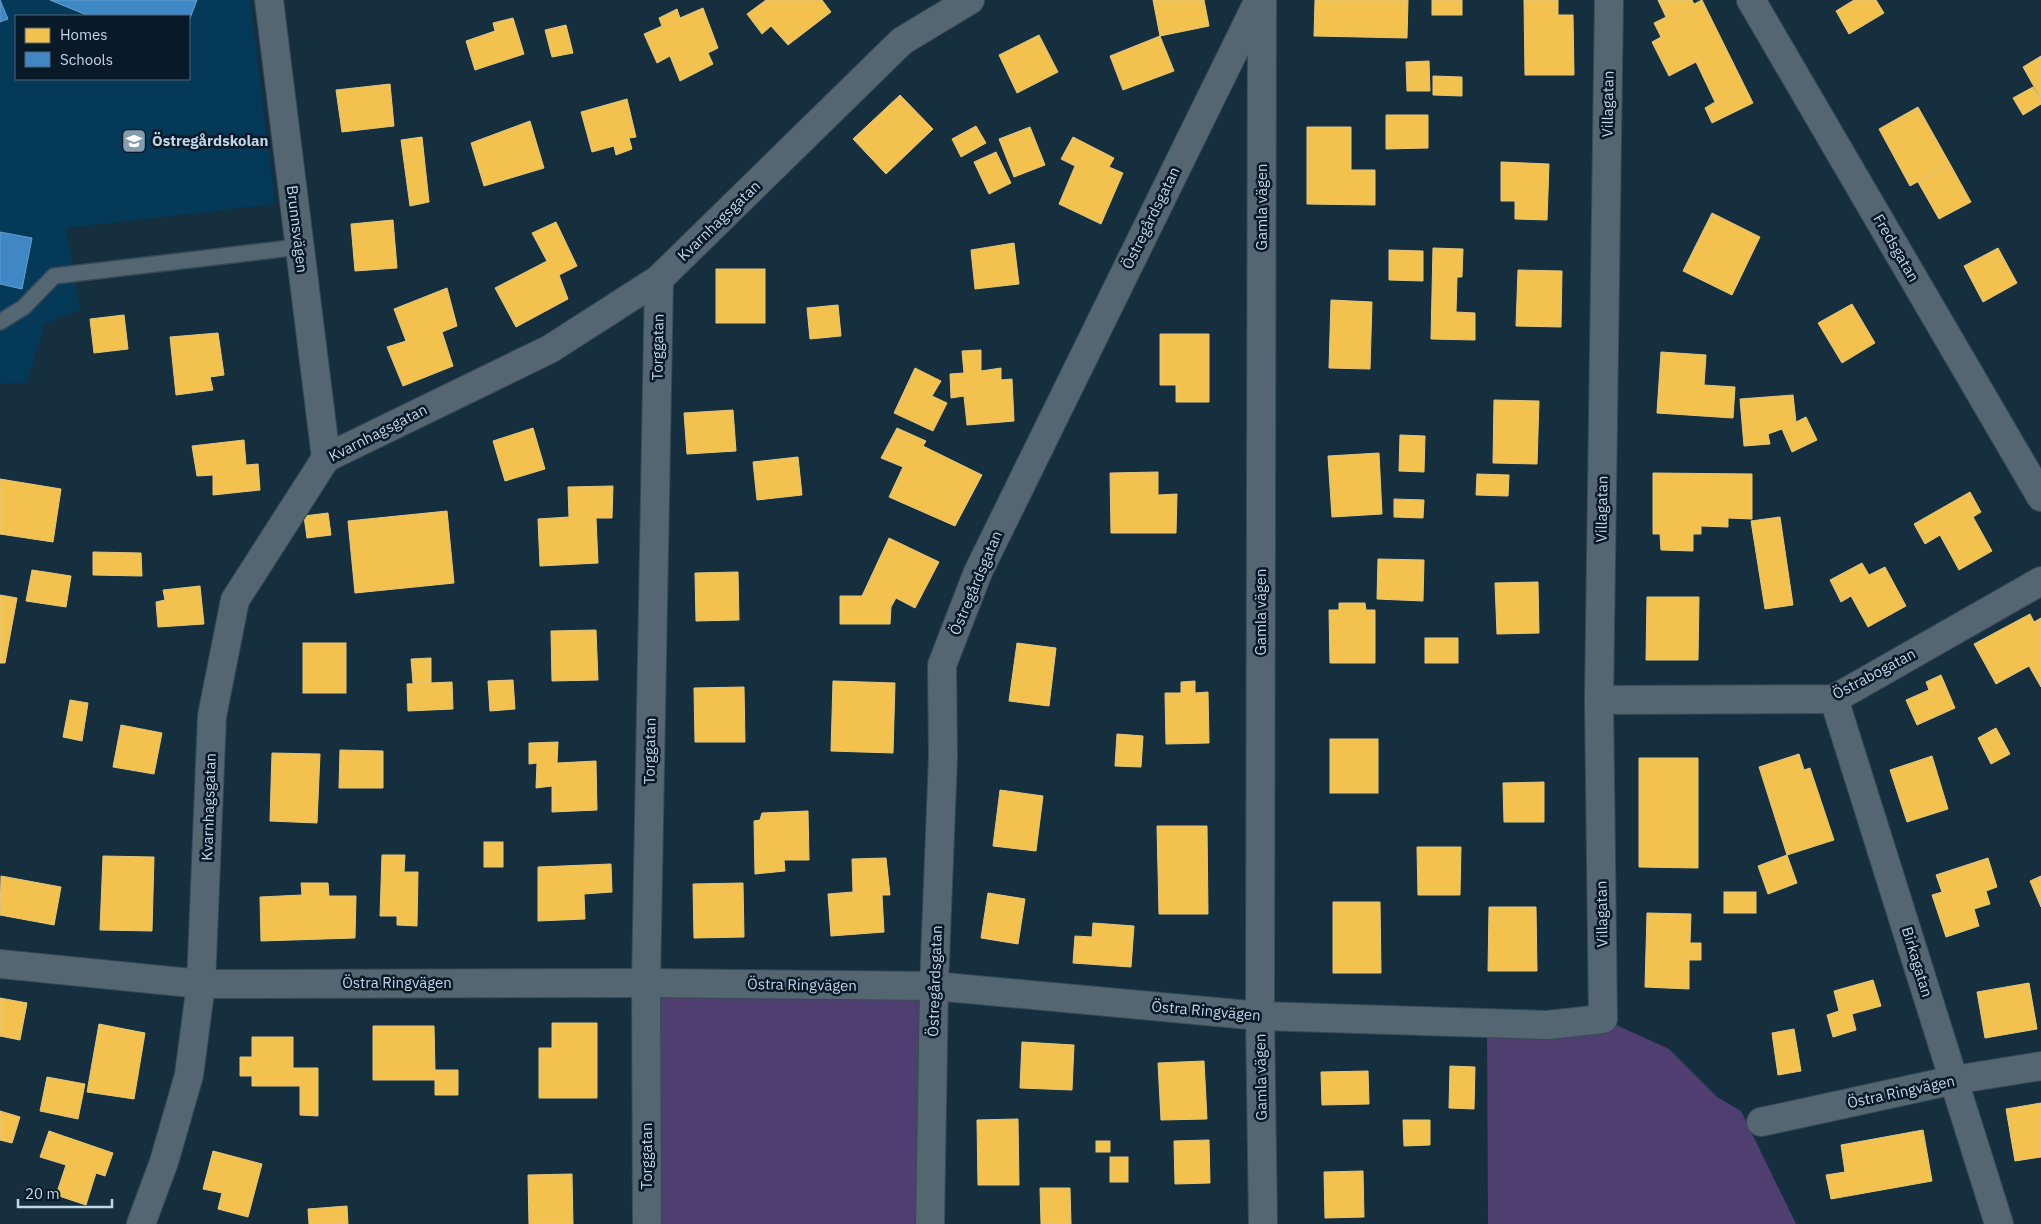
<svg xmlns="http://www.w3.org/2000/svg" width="2041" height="1224" font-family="'IBM Plex Sans',sans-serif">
	<rect width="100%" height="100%" fill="#162f3f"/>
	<path fill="#043958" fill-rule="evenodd" d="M0,0H250L275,204L66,228L80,310L45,323L26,384L0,383ZM16,16H189V79H16Z"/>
	<g fill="#4f3e70">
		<path d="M646,983L934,986L930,1224H647Z"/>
		<path d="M1603,1019L1669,1049L1717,1097L1741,1111L1796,1224H1488L1487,1023Z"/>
	</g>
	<g fill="#f2c14e" stroke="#e3c77c">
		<path d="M766,0H822L831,12L788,45L771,26L762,34L747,14Z"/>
		<path d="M1153,0H1204L1209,26L1160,36Z"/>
		<path d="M1315,0H1408L1407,38L1314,36Z"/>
		<rect x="1432" y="0" width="30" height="15"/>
		<path d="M1524,0H1558V15H1573L1574,75H1525Z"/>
		<path d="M1658,0H1692L1694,4L1702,0L1753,103L1712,123L1705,108L1715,102L1696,62L1669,76L1652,42L1661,37L1654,23L1666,17Z"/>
		<path d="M1854,0H1876L1884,13L1849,34L1836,11Z"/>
		<path d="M703,8L718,48L708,53L713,64L680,81L670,56L657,63L644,34L662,26L659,18L677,9L680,18Z"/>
		<path d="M513,18L524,54L475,70L466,41L495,31L493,23Z"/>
		<path d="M566,25L573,53L552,57L545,30Z"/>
		<path d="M1039,35L1058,72L1017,93L999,55Z"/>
		<path d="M1160,36L1174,71L1123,90L1110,56Z"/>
		<path d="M2041,56V99L2023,67Z"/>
		<path d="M1429,61L1430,91H1407L1406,62Z"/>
		<path d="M1433,76L1462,77V96L1433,95Z"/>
		<path d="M390,84L394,126L342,132L336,90Z"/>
		<path d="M2033,87L2041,100V104L2023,115L2013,98Z"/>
		<path d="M900,95L933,129L886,174L853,139Z"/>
		<path d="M627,99L636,137L629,138L632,149L616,155L614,146L592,152L581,112Z"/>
		<path d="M1918,107L1950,164L1910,186L1879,129Z"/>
		<path d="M1386,115H1428V148L1386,149Z"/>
		<path d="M530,121L544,168L484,186L471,143Z"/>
		<path d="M976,126L986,143L961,157L952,139Z"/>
		<path d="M1030,127L1045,165L1014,177L999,139Z"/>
		<path d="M1307,127H1351V170H1375V205L1307,204Z"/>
		<path d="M422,137L429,202L410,206L401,140Z"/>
		<path d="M1073,137L1114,158L1109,167L1123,173L1101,224L1059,204L1075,166L1061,159Z"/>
		<path d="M996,152L1011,183L989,194L974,162Z"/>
		<path d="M1501,162L1549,164L1547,220L1515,219V201H1501Z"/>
		<path d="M1950,164L1971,202L1939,219L1918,182Z"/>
		<path d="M1712,213L1760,237L1732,295L1683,271Z"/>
		<path d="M393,220L397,268L355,271L351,224Z"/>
		<path d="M556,222L577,266L559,275L568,299L516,327L495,288L547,261L532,233Z"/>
		<path d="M1014,243L1019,284L975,289L971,250Z"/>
		<path d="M1433,248L1463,249L1462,277H1457L1456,312L1475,313V340L1431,339Z"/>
		<path d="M1998,248L2017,283L1983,302L1964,266Z"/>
		<path d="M1389,250L1423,251V281L1389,280Z"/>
		<rect x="716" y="269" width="49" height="54"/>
		<path d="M1518,270L1562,271L1561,327L1516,326Z"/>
		<path d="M447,288L457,326L442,332L453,366L403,386L387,347L406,341L394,309Z"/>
		<path d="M1331,300L1372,302L1370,369L1329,368Z"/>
		<path d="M1852,304L1875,343L1842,363L1818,323Z"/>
		<path d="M838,305L841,336L810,339L807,308Z"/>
		<path d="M124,315L128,349L94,353L90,319Z"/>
		<path d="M218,333L224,375L210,377L213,390L176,395L170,337Z"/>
		<path d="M1160,334H1209V402H1176V385H1160Z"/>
		<path d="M981,350V371L1001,368V380L1012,379L1014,421L967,425L964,396L951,398L950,374L964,373L962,351Z"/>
		<path d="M1661,352L1706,355L1704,385L1735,387L1733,418L1657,413Z"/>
		<path d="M915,368L941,381L932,396L947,403L933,431L894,413Z"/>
		<path d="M1793,395L1796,422L1806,417L1817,440L1792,452L1782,429L1768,434L1770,444L1744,446L1740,399Z"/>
		<path d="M1494,400L1539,401L1537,464L1493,463Z"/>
		<path d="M733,410L736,451L687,454L684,413Z"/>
		<path d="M533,428L545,469L505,481L493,441Z"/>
		<path d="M897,428L926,441L923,446L982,475L955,526L889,497L903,467L881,458Z"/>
		<path d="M1400,435L1425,436L1424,472L1399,471Z"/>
		<path d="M244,440L246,465L258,464L260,490L213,495V475L197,476L192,446Z"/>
		<path d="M1379,453L1382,514L1332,517L1328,456Z"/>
		<path d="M798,457L802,495L757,500L753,462Z"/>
		<path d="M1158,472V495L1177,494L1176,533H1111L1110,473Z"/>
		<path d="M1653,473L1752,474V519L1728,518V527L1701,526V534H1693V551L1661,550L1660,534H1653Z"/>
		<path d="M1477,474L1509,475L1508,496L1476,495Z"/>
		<path d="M0,479L61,489L53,542L0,534Z"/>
		<path d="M613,486L612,518H596L598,563L540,566L538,519L569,517L568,487Z"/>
		<path d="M1970,492L1981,512L1973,517L1992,551L1959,570L1940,535L1925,544L1914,524Z"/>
		<path d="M1394,499L1424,500L1423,518L1394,517Z"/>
		<path d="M447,511L454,583L355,593L348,521Z"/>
		<path d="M328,513L331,535L307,538L304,516Z"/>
		<path d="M1780,517L1793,605L1765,609L1751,521Z"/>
		<path d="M889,538L939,562L915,608L896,598L891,607L890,624H840V596H862Z"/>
		<path d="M93,552L141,553L142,576L93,575Z"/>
		<path d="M1378,559L1424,560L1423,601L1377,599Z"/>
		<path d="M1862,563L1869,575L1885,567L1906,606L1868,627L1851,596L1841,602L1830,580Z"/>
		<path d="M32,570L71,576L66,607L26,601Z"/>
		<path d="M738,572L739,620L696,621L695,573Z"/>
		<path d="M1538,582L1539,633L1497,634L1495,583Z"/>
		<path d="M200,586L204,624L158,627L156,602L165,600L163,590Z"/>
		<path d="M0,595L17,598L5,663H0Z"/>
		<path d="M1647,597H1699L1698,660H1646Z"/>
		<path d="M1339,603H1365L1366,610H1375V663H1330L1329,610H1339Z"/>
		<path d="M2030,614L2034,622L2041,618V687L2029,666L1996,684L1974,644Z"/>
		<path d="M596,630L598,680L552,681L551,631Z"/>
		<rect x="1425" y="638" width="33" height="25"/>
		<rect x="303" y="643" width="43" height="50"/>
		<path d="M1017,643L1056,648L1049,706L1009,701Z"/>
		<path d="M431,658V683H413L411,659Z"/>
		<path d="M1941,675L1955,708L1917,725L1906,700L1929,690L1926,682Z"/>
		<path d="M513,680L515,709L490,711L488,681Z"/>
		<path d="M833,681L895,683L893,753L831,751Z"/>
		<path d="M1195,681V693L1208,692L1209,743L1166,744L1165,693H1181V682Z"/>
		<path d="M452,682L453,709L408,711L407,684Z"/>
		<path d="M744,687L745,742H695L694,688Z"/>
		<path d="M70,700L88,703L82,741L63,737Z"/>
		<path d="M121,725L162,733L154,774L113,767Z"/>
		<path d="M1996,728L2010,754L1991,764L1978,738Z"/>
		<path d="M1117,734L1143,736L1141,767L1115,766Z"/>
		<rect x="1330" y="739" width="48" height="54"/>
		<path d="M558,742L557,763L596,761L597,810L552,812V786L536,788L537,763L529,764V743Z"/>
		<path d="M340,750L383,751V788H339Z"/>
		<path d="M272,753L320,754L317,823L270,821Z"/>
		<path d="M1799,754L1804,770L1810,768L1834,840L1787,855L1759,767Z"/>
		<path d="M1932,756L1948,809L1907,822L1890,770Z"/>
		<path d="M1639,758H1698V868L1639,867Z"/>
		<path d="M1544,782V822H1504L1503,783Z"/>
		<path d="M1000,790L1043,796L1036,851L993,846Z"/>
		<path d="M808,811L809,860H784L785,871L755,874L754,821L760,820L762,813Z"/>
		<path d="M1157,826H1207L1208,914H1159Z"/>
		<rect x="484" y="842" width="19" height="25"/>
		<path d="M1417,847H1461L1460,895H1418Z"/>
		<path d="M382,855H405L404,872H418L417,926L397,925V916H380Z"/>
		<path d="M1787,855L1797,883L1768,894L1758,866Z"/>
		<path d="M103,856L154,857L152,931L100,930Z"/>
		<path d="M886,858L890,895H882L884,932L831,936L828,894L853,892L852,859Z"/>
		<path d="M1988,858L1997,887L1986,891L1990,904L1974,909L1979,926L1946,937L1932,895L1942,892L1936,875Z"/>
		<path d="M611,864L612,892L584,894L585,919L538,921V867Z"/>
		<path d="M1,876L61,887L54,925L0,915Z"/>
		<path d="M2041,876V907L2030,881Z"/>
		<path d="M301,883H328L329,896H356L355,938L261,941L260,897L302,895Z"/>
		<path d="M743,883L744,937L694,938L693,884Z"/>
		<rect x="1724" y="892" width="32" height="21"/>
		<path d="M988,893L1025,899L1018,944L981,938Z"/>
		<path d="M1333,902H1380L1381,973H1333Z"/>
		<path d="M1489,907H1536L1537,971H1488Z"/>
		<path d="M1647,913L1691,914L1690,943H1701V960H1689V989L1645,987Z"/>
		<path d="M1093,923L1134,926L1131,967L1073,963L1075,936L1092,937Z"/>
		<path d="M1873,980L1881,1006L1852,1014L1856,1030L1833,1037L1827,1015L1839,1011L1834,991Z"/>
		<path d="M2029,983L2037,1029L1985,1038L1977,992Z"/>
		<path d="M0,998L27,1003L20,1040L0,1036Z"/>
		<path d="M552,1023H597V1098H539V1048H552Z"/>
		<path d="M99,1024L145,1033L134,1099L87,1092Z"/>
		<path d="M373,1026H434L435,1070H458V1095H435V1080H373Z"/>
		<path d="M1794,1029L1801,1071L1778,1075L1772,1033Z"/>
		<path d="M252,1037H293V1068H318V1116L300,1115V1086H252V1076H240V1057H252Z"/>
		<path d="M1022,1042L1074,1045L1072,1090L1020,1088Z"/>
		<path d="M1204,1061L1207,1119L1161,1120L1158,1063Z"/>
		<path d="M1450,1066L1475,1067L1474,1109L1449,1108Z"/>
		<path d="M1368,1071L1369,1104L1322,1105L1321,1072Z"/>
		<path d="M47,1077L85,1084L78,1119L40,1111Z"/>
		<path d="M2041,1103V1157L2015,1161L2006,1109Z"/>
		<path d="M0,1111L20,1117L12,1143L0,1140Z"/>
		<path d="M1018,1119L1019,1185H978L977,1120Z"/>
		<path d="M1403,1120H1430V1145L1404,1146Z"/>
		<path d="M1923,1130L1932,1181L1831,1199L1826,1175L1845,1172L1841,1145Z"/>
		<path d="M49,1131L113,1153L105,1176L96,1173L86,1205L56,1195L66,1165L40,1157Z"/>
		<path d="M1209,1140L1210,1183L1175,1184L1174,1141Z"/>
		<rect x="1096" y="1141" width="14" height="11"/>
		<path d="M213,1151L262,1164L248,1217L218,1209L222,1193L203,1189Z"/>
		<rect x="1110" y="1157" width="18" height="25"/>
		<path d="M1363,1171L1364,1217L1325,1218L1324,1172Z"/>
		<path d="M572,1174L573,1224H529L528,1175Z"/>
		<path d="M1040,1188H1070L1071,1224H1041Z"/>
		<path d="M347,1206L348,1224H309L308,1209Z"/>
	</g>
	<g fill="#3f88c5" stroke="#669fd0">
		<path d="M0,0L8,19L0,22Z"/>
		<path d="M50,0H197L189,21V16H89Z"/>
		<path d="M0,232L32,238L22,289L0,284Z"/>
	</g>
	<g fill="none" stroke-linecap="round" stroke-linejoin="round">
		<defs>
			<path id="service" d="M0,322L24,307L54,276L299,247"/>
			<g id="minor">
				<path d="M269,0L326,458"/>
				<path d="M1262,0L1260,1016L1263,1224"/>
				<path d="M1751,0L2041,497"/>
				<path d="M1834,699L1999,1224"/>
				<path d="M1599,700L1834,699L2041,581"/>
				<path d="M0,964L201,984L646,983L934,986L1260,1016L1547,1025L1603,1019L1599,700L1609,0"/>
				<path d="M1761,1122L1954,1080L2041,1066"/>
				<path d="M141,1224L164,1162L189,1075L201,984L212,716L235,600L326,458L550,349L659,279L902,41L970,0"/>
				<path d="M647,1224L646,983L659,279"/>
				<path d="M930,1224L934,986L943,757L942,665L978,572L1259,0"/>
			</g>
		</defs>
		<use href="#service" stroke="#384a57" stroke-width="18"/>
		<use href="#minor" stroke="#384a57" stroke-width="30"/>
		<use href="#service" stroke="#556673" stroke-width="15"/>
		<use href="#minor" stroke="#556673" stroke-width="28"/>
	</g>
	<defs>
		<symbol id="school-square" viewBox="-11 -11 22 22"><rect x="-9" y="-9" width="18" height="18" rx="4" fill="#849cae" stroke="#081a27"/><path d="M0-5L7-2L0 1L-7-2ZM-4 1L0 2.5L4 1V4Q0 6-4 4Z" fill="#fff"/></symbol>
	</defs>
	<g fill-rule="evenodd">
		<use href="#school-square" x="120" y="127" width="28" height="28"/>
	</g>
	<g text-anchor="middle" stroke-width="5" stroke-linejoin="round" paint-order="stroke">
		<g font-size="15" fill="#c0d6e9" stroke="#081a27">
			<text transform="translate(1608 104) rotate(-89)" y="5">Villagatan</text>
			<text transform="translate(1262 207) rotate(-90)" y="5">Gamla vägen</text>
			<text transform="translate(1151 218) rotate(-64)" y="5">Östregårdsgatan</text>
			<text transform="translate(719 221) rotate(-44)" y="5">Kvarnhagsgatan</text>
			<text transform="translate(297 229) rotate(83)" y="5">Brunnsvägen</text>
			<text transform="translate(1896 248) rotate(60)" y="5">Fredsgatan</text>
			<text transform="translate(658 347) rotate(-89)" y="5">Torggatan</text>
			<text transform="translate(378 433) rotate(-27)" y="5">Kvarnhagsgatan</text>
			<text transform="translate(1602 509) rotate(-89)" y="5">Villagatan</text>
			<text transform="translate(976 583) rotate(-67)" y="5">Östregårdsgatan</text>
			<text transform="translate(1261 612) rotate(-90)" y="5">Gamla vägen</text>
			<text transform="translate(1874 674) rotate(-28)" y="5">Östrabogatan</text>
			<text transform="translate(650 751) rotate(-89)" y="5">Torggatan</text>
			<text transform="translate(209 807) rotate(-88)" y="5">Kvarnhagsgatan</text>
			<text transform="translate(1602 914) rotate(-91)" y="5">Villagatan</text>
			<text transform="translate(1917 962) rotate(73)" y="5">Birkagatan</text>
			<text transform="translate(935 981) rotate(-88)" y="5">Östregårdsgatan</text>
			<text x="397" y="988">Östra Ringvägen</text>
			<text transform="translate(802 985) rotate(1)" y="5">Östra Ringvägen</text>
			<text transform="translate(1206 1011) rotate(5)" y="5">Östra Ringvägen</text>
			<text transform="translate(1261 1077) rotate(-91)" y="5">Gamla vägen</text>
			<text transform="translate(1901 1092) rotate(-12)" y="5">Östra Ringvägen</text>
			<text transform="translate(647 1156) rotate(-90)" y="5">Torggatan</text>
		</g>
		<g font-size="15" font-weight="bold" fill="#c0d6e9" stroke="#081a27" text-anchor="start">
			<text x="152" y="146">Östregårdskolan</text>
		</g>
	</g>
	<rect x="15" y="15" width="175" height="65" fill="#081a27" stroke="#526575"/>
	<rect x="25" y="28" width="25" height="15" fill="#f2c14e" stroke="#526575"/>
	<text x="60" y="40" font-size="15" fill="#c0d6e9">Homes</text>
	<rect x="25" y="52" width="25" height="15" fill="#3f88c5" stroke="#526575"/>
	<text x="60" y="65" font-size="15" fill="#c0d6e9">Schools</text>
	<path d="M18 1199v8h94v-8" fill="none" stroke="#c0d6e9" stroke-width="2.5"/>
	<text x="25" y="1199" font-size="15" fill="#c0d6e9" stroke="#081a27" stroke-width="4" paint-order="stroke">20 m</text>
</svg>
